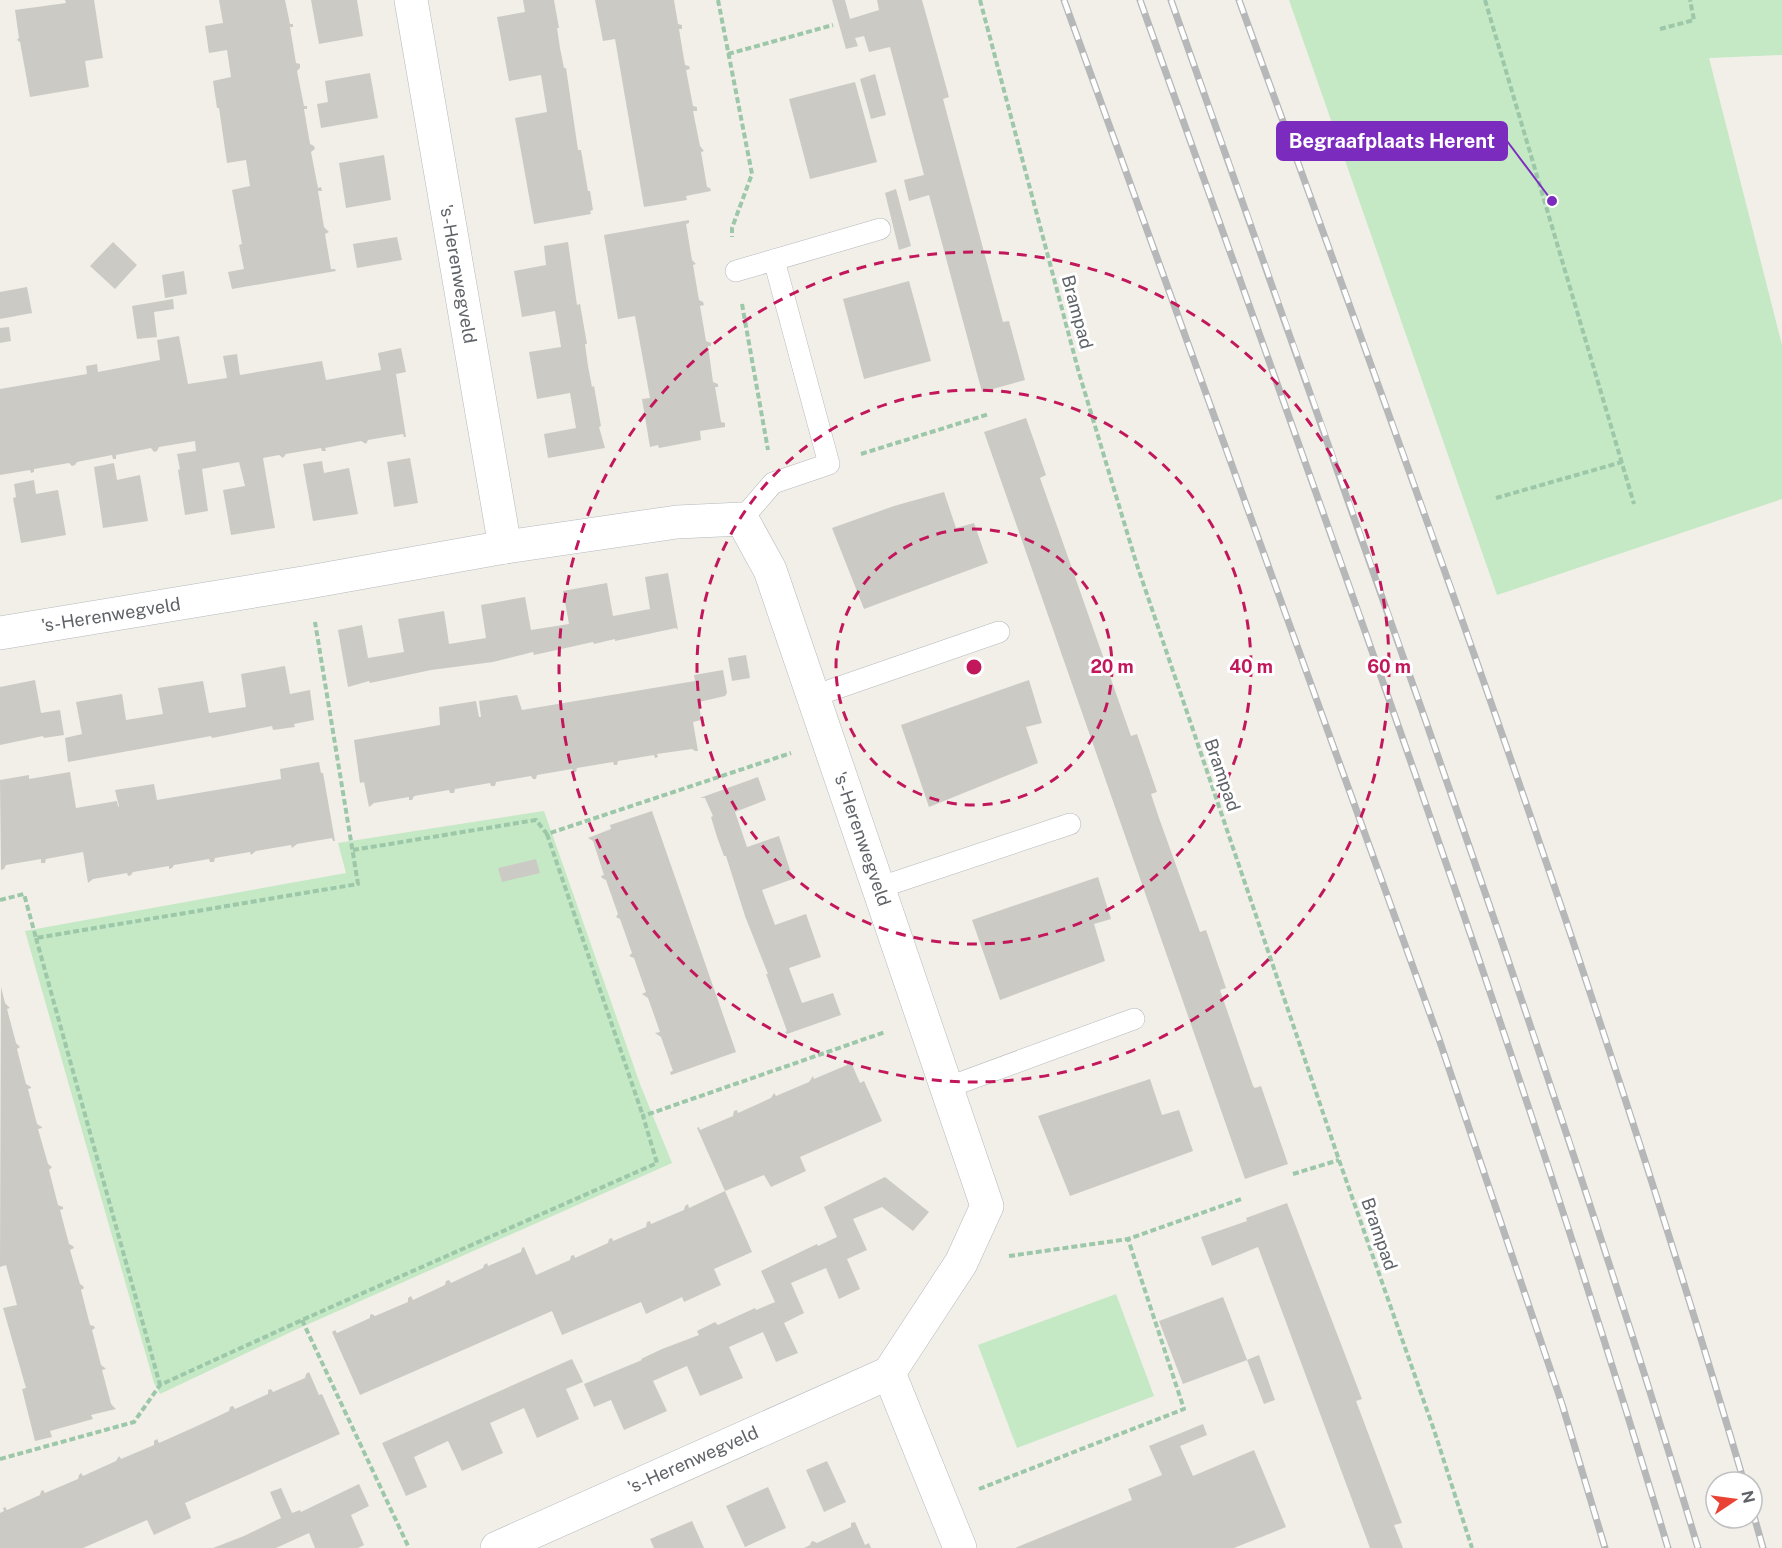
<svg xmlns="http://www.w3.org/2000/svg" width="1782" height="1548" font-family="'Public Sans',sans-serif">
	<rect width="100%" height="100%" fill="#f1efe8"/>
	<g fill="#c5e8c5">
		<path d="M1289,0H1782V55L1709,58L1782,345V499L1497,595Z"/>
		<path d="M544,811L640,1084L672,1163L295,1330L160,1394L154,1383L25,931L346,873L338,843Z"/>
		<path d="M1116,1294L1154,1396L1017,1448L978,1345Z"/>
	</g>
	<g fill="#cccac5">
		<path d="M65,0H94L103,58L85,61L89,87L30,97L20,42L17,40L19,38L15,10L66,3Z"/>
		<path d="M219,0H285L290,24H293V27H290L296,63L300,64V68L297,71L304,106H307V109H304L310,144L314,146L315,149L311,152L318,188L321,187L322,191H318L324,227L329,232L325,234L331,269H335L336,271L232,289L228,272L244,269L239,245L242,244L232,190L250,186L246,160L227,163L219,108H217L213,81L231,77L227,50L209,53L205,26L223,23Z"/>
		<path d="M311,0H357L363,36L319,44Z"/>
		<path d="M523,0H554L559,28H557L560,48L564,68H566L578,150H581L588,191H590L593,210L590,211L591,214L534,224L515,118L547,112L541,75L509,81L497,17L525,12Z"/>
		<path d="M595,0H674L678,24L682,25V29H679L685,65L689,66L690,69L686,70L693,106L697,107V111H693L700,146L704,151L701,152L707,187L710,188L711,191L686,196L687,200L644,207L615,39L603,41Z"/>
		<path d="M832,0H845L850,19L879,10L877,0H922L949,97L943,99L977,226L1003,322L1009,321L1025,380L982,392L929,195L909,201L904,180L924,175L890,47L869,52L864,36L855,38L858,46L846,49Z"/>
		<path d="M370,73L378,118L321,128L317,104L328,102L325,81Z"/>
		<path d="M875,74L886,115L871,119L860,79Z"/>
		<path d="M855,82L877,162L810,179L789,99Z"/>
		<path d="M384,155L391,200L346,208L339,163Z"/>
		<path d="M896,189L911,246L899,250L885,193Z"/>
		<path d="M689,220V223L686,224L692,260L696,264L693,265L699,300L703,302L704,305L700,306L706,341L711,343V346H708L713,382L718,384V387H715L721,422L725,423V427L700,431L701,440L659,448L658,445L650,447L642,399L650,398L635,316L618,319L604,235Z"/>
		<path d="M397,237L402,260L357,268L353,244Z"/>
		<path d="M113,242L137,265L115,289L90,266Z"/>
		<path d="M568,242L577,305L580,304L587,344H585L588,366L592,387L594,386L601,426L599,427L605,448L548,458L544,434L576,428L570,393L537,399L529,352L561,347L555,311L522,317L514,271L546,265L544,246Z"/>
		<path d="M184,271L187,294L165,298L162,275Z"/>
		<path d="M909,281L931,361L864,379L843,299Z"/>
		<path d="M27,287L32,313L0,319V292Z"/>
		<path d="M173,299L174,309L154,312L157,337L137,339L132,306Z"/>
		<path d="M9,327L11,341L0,343V328Z"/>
		<path d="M179,336L188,384L227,378L223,356L237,354L240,375L322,361L326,380L381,370L378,353L401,348L406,372L396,374L406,437H404L403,434L368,440L366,444L361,441L325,448L326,451H322L321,448L286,454L283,458L279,455L263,458L275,528L231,535L223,490L245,486L239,462L202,469L208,511L185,515L178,470L180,469L177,454L196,451L195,441L159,447L157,451L154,452L151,448L116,455V459H113L112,455L77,462L75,465L72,466L69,463L34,469V472L31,473L30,470L0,475V389L87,374L86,366L97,364L98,372L160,360L157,340Z"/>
		<path d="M1026,418L1046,475L1040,478L1074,574L1131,736L1137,734L1157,792L1151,794L1159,818L1200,932L1206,930L1226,988L1220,990L1253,1086L1255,1088L1261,1086L1288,1164L1245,1179L984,432Z"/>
		<path d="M410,458L418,503L394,507L387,462Z"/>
		<path d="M322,461L324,473L349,468L358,514L313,521L303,464Z"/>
		<path d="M114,463L117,480L140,475L148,521L103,528L94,467Z"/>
		<path d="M34,480L36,494L58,490L66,535L21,543L13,498L16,497L14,484Z"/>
		<path d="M944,492L956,528L974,523L988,563L864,609L832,528L894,506Z"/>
		<path d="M668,573L678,630L676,628L615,641V639L594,644L593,642L534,655L533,652L493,662L431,670L370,683L369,681L348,687L338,630L362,625L368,658L404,652L398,619L444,611L449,644L486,638L481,605L525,597L531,630L569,624L563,591L607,583L613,616L650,609L645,577Z"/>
		<path d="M746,655L750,678L732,681L728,658Z"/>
		<path d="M285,666L290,694L310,690L314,720L294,724L295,727L273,730L272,726L212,738L211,736L68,762L65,738L82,734L76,702L122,694L126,720L163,714L158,688L203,681L209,713L246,707L241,674Z"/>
		<path d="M723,670L727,693L725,696L699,702L701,720L693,722L698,751H695L692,749L657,754L658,757L655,758L654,755L618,761L617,765H614L613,762L577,768L576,772H573L572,769L537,775L536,779H533L531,776L496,782L495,786H491L490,783L455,789L454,793H450L449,790L414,796L412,800H409V797L374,803L369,807L364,782L360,783L354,740L440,725L439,707L476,701L479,717H481L479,701L517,695L522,710L695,681L694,675Z"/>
		<path d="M35,680L41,713L60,710L64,735L44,738L43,736L0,745V687Z"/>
		<path d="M1029,680L1042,723L1026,727L1038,763L929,807L901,725Z"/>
		<path d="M319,762L321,773H323L335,841H333L332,838L297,844L292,848L291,845L256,851L251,855L250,852L215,858L214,862H210L209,859L174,865L172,868L169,869V866L133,872L131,875L128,876L127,873L93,879L88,883L83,852L46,859L45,863H41V859L6,865L4,869L1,870L0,780L29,775V779L70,772L76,808L117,801L118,807L119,806L115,790L154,784L157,800L281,779L280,769Z"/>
		<path d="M758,777L766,800L735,812L747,847L779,836L793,879L762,890L775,925L806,914L821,957L789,968L802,1003L833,993L841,1015L787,1034L785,1032L787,1031L766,974H768L745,916L726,856H724L717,837L711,817L713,816L705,798H700Z"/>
		<path d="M652,811L736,1052L671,1075L670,1072L673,1071L661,1037L655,1033L660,1032L648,998L642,994L646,992L634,958L629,956L632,953L620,919L616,917L618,914L606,880L602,878L601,876L604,875L593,841L588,838L611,829L610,825Z"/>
		<path d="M536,859L540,873L502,882L498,868Z"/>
		<path d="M1098,877L1111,919L1094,924L1105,961L1000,1000L972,920Z"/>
		<path d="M1,987L5,1003L10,1008L7,1009L16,1043L20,1047L17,1049L26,1084L31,1087V1088L28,1089L37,1124L42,1127V1128L38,1129L48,1164L52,1167L49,1170L58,1205L63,1207V1209L60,1210L69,1244L73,1246L74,1248L70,1250L80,1284L83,1286L84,1288L81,1290L90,1325L94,1326L95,1328L92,1330L101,1365L105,1368L106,1369L102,1370L111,1404L116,1409L91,1415L93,1419L50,1431L52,1437L35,1441L22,1389L26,1388L3,1308L17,1305L6,1265L0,1267Z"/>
		<path d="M850,1060L860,1083L864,1081L882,1121L800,1157L806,1171L771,1187L764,1175L725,1191L752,1252L714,1269L721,1285L684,1302L682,1297L646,1314L641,1302L562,1335L552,1311L360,1395L332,1332L335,1330L337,1333L370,1318V1315L372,1314L375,1316L408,1302V1298L411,1296L413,1300L445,1285L446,1281L449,1280L451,1283L483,1268L484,1265L487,1263L488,1266L521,1252L522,1248L524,1247L536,1275L570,1260L571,1256L574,1255L575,1258L608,1243L609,1239L612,1238L613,1241L646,1227L647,1222L650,1221L651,1224L684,1210L685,1206L688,1204L689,1208L725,1191L697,1128L699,1127L700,1130L733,1116L734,1111L737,1110L738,1113L771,1098L774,1093L776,1096L809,1082L813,1076L814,1079L847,1065V1061Z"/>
		<path d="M1150,1079L1162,1115L1179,1110L1193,1151L1070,1196L1038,1116Z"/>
		<path d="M885,1177L929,1212L913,1231L882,1207L853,1219L867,1250L847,1259L860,1289L839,1299L826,1268L791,1283L804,1313L784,1323L798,1353L776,1362L763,1332L729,1347L743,1378L700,1396L687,1366L673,1372L653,1381L667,1411L624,1430L611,1400L594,1407L584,1384L642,1360L641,1359L662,1349L699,1335L697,1331L715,1322L718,1325L755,1308L756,1310L775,1302L761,1271L817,1244L818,1246L837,1237L824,1207Z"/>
		<path d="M1287,1203L1362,1399L1356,1401L1402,1523L1394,1525L1403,1548H1370L1258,1247L1212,1266L1201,1237L1247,1221L1246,1218Z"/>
		<path d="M1223,1297L1247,1360L1183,1384L1159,1321Z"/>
		<path d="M1259,1355L1275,1400L1264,1404L1247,1360Z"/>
		<path d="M572,1359L583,1382L566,1389L579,1419L537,1438L524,1408L490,1423L503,1453L462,1471L448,1441L414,1457L427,1487L406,1496L382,1443Z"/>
		<path d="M309,1372L319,1395L322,1394L340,1434L185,1503L191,1518L154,1535L147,1520L83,1548H0V1513L4,1511L3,1508L5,1507L7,1510L40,1495L41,1491L43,1490L45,1493L78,1479L79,1475L81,1473L83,1476L116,1461L119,1456L121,1459L154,1445V1441L157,1439L159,1443L195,1427L229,1411L230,1407L233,1406L235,1409L268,1394V1390L271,1389L273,1392L305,1378L306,1374Z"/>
		<path d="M1203,1424L1207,1435L1180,1446L1193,1476L1254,1450L1286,1527L1234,1548H1015L1132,1500L1128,1489L1162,1475L1149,1446Z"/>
		<path d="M827,1461L846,1502L824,1512L806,1470Z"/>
		<path d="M359,1484L369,1506L351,1515L364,1545L358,1548H315L309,1533L276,1548H213L244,1536L281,1518L270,1492L281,1488L292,1513L300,1510L301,1512Z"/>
		<path d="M768,1487L786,1528L745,1547L726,1506Z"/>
		<path d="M692,1521L704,1548H654L650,1539Z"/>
		<path d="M855,1522L865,1545L869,1543L871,1548H804L810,1545L811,1542L813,1541L817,1543L851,1527V1523Z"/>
	</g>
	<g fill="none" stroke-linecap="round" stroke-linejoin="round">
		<defs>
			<g id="service">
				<path d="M736,271L880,229"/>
				<path d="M742,519L773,483L829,464L774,260"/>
				<path d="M814,696L999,632"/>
				<path d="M878,888L1070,824"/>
				<path d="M946,1088L1134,1019"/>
			</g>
			<g id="minor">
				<path d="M411,0L505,547"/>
				<path d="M0,633L309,582L505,547L677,522L742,519L770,570L987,1206L961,1263L889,1373L960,1548"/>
				<path d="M497,1548L889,1373"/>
			</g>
		</defs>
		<use href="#service" stroke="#b5b8bc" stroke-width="22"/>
		<use href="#minor" stroke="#b5b8bc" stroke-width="34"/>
		<g stroke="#9cc7a9" stroke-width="4" stroke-dasharray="6 3" stroke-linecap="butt">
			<path d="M718,0L752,174L732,228V237"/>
			<path d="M980,0L1079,373L1136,562L1339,1160L1434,1430L1472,1548"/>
			<path d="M1485,0L1634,504"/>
			<path d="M1660,29L1694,20L1690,0"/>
			<path d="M728,54L833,25"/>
			<path d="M742,304L768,450"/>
			<path d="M861,454L989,414"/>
			<path d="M1496,498L1622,462"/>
			<path d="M547,834L643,1116"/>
			<path d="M353,850L536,820L547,834L791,753"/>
			<path d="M0,900L24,894L36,938L358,884L315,622"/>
			<path d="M36,938L160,1385"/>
			<path d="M1293,1174L1339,1160"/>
			<path d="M1009,1256L1128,1239L1241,1199"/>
			<path d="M302,1320L409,1548"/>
			<path d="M0,1459L134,1422L160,1385L302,1320L657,1163L643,1116L885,1032"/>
			<path d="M979,1489L1184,1409L1128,1239"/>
		</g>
		<use href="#service" stroke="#fff" stroke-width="21"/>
		<use href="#minor" stroke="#fff" stroke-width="33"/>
		<defs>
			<g id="rail">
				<path d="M1064,0L1439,1039L1562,1404L1605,1548"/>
				<path d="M1140,0C1323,514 1512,1026 1668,1548"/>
				<path d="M1171,0C1267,271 1364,542 1458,814C1542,1057 1624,1301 1698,1548"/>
				<path d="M1239,0C1417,491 1597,981 1744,1482"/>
				<path d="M1752,1509L1763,1548"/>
			</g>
		</defs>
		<use href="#rail" stroke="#b6b7b8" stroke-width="7"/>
		<use href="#rail" stroke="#fff" stroke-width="4.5" stroke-dasharray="14" stroke-linecap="butt"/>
	</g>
	<g fill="none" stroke="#c2185b" stroke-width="3" stroke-dasharray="10 8">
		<circle cx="974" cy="667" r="138"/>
		<circle cx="974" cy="667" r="277"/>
		<circle cx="974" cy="667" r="415"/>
	</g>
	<g text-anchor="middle" stroke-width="6" stroke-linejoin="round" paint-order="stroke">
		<g font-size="18" fill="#5f6368" stroke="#fff">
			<text transform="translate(458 274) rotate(80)" y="6">'s-Herenwegveld</text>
			<text transform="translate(1077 312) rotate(75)" y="6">Brampad</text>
			<text transform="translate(111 615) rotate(-9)" y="6">'s-Herenwegveld</text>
			<text transform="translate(1222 775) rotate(71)" y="6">Brampad</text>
			<text transform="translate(862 839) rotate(71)" y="6">'s-Herenwegveld</text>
			<text transform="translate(1379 1234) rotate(71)" y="6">Brampad</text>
			<text transform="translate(693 1460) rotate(-24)" y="6">'s-Herenwegveld</text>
		</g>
	</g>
	<circle cx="974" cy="667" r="9" fill="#c2185b" stroke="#fff" stroke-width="3"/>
	<g font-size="18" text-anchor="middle" font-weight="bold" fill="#c2185b" stroke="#fff" stroke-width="6" stroke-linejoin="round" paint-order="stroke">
		<text x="1112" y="673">20 m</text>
		<text x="1251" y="673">40 m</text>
		<text x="1389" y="673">60 m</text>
	</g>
	<path fill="none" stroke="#7b2cbf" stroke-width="2" d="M1552 201L1507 141"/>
	<circle fill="#7b2cbf" stroke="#fff" stroke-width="2" cx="1552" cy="201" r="6"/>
	<rect fill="#7b2cbf" stroke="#7b2cbf" stroke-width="2" x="1277" y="122" width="230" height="38" rx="6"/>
	<g font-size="20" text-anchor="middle" font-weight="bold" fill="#fff">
		<text x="1392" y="148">Begraafplaats Herent</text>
	</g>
	<g transform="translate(1734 1500) rotate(77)"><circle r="28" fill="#ffffff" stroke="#bfc1c3" stroke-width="1.5"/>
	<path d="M0-4.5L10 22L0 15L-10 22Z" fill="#ea4335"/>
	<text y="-9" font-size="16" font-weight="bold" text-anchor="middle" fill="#5f6368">N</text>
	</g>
</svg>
